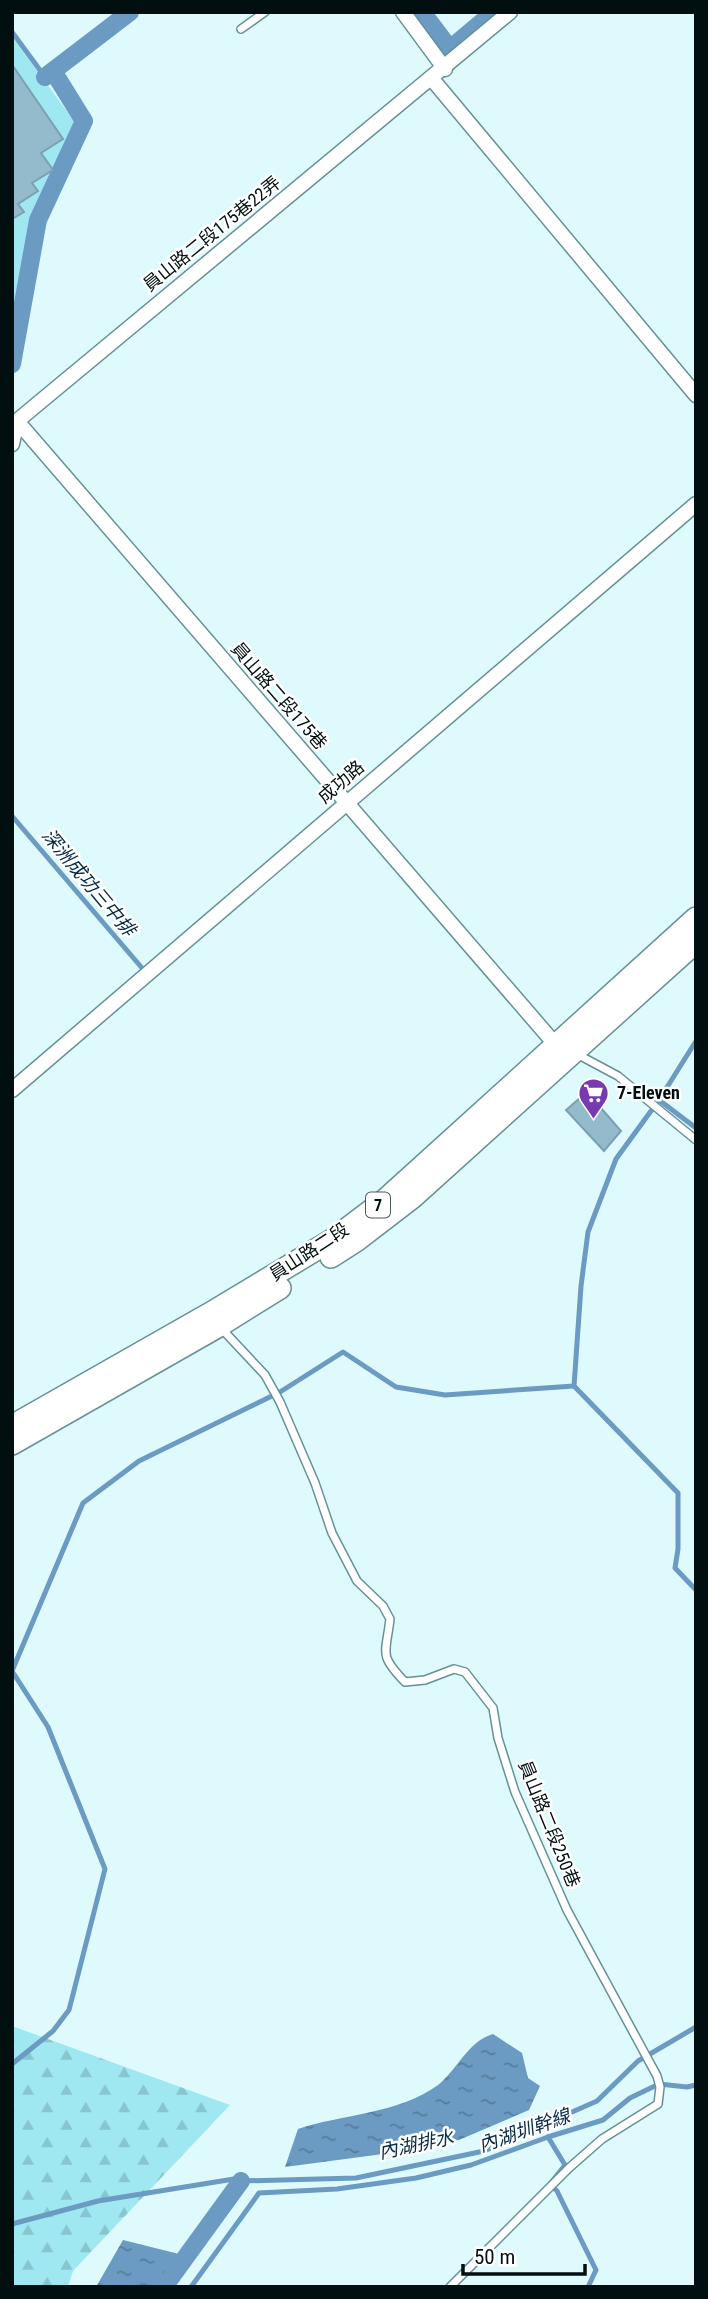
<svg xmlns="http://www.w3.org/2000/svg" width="708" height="2299" font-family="'Roboto Condensed','Noto Sans TC',sans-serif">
	<defs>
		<pattern id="forest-firs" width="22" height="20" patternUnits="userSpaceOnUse" patternTransform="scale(1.75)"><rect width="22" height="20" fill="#9fe8f2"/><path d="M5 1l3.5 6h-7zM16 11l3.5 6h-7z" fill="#87c6ce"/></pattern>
		<pattern id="water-ripples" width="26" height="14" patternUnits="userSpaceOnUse" patternTransform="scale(1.75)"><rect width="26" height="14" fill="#6b9ac2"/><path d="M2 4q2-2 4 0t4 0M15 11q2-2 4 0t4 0" fill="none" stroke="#567c9c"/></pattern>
	</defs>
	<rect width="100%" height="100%" fill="#dffafd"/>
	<path fill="url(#forest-firs)" d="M12,2026L230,2105L73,2271L68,2287H12Z"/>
	<path fill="#9fe8f2" d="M12,37L75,122L32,226L12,343Z"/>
	<g fill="url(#water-ripples)">
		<path d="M493,2034L522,2053L528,2078L540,2086L529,2110L459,2140L413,2150L285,2167L298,2129C342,2114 399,2114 438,2085C458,2069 467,2042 493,2034Z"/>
		<path d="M123,2240L195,2258L174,2287H96Z"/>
	</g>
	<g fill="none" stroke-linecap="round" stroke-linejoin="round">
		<g stroke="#6b9ac2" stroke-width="5">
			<path d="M12,32L45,77"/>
			<path d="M12,816L142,968"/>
			<path d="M659,1100L696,1128"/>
			<path d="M574,1386L678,1493V1549L675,1568L696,1590"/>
			<path d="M12,1671L83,1503L139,1461L280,1392L343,1352L396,1387L445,1395L574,1386L581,1286L588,1232L616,1159L659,1100L696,1041"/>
			<path d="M12,1671L48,1727L105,1869L69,2010L53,2031L12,2064"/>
			<path d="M548,2137L565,2165L550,2184L557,2191L596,2270L588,2287"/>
			<path d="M241,2181L356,2178L484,2151L597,2101L638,2061L696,2027"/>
			<path d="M12,2224L98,2201L234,2179"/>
			<path d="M191,2287L259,2193L337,2189L416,2178L471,2165L548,2137L603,2120L630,2098L659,2084L687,2087L696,2085"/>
		</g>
		<g stroke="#6b9ac2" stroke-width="18">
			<path d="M422,12L450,49L494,12"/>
			<path d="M45,77L130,12"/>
			<path d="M12,364L38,220L84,121L53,71"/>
			<path d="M164,2287L241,2181"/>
		</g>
	</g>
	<g fill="#94bbcb" stroke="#7ba0b1" stroke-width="2">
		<path d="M13,66L63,139L41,153L53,170L32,183L38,191L18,204L24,212L12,219Z"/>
		<path d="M587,1092L621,1131L604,1151L566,1110Z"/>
	</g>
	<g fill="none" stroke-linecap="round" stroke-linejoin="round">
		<defs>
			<g id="service">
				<path d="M241,29L265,12"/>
				<path d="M575,1053L618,1076L696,1140"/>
				<path d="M221,1328L265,1375L280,1402L315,1483L332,1533L357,1581L383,1606L390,1619C386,1654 378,1654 405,1682L425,1680L454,1669L465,1672L493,1708L498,1738L515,1792L567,1910L657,2076L660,2087L658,2104L602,2139L569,2168L450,2287"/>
			</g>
			<g id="minor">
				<path d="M403,12L445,69"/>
				<path d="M432,79L696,395"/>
				<path d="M17,421L555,1044L562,1047"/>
				<path d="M17,421L510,12"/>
				<path d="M12,444L17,421"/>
				<path d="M12,1090L696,504"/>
			</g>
			<g id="primary">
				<path d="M331,1257L356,1241L412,1198L696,942"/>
				<path d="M12,1426L209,1314L332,1240L386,1199L696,918"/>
				<path d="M12,1444L219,1326L280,1288"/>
			</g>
		</defs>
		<use href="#service" stroke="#669196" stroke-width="10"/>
		<use href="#minor" stroke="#669196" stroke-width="17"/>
		<use href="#primary" stroke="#669196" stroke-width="24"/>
		<use href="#service" stroke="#fff" stroke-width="7"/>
		<use href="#minor" stroke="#fff" stroke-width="14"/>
		<use href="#primary" stroke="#fff" stroke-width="21"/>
	</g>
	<defs>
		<symbol id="supermarket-pin" viewBox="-11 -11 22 30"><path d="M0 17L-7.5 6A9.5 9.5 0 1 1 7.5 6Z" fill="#773ab0" stroke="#fff"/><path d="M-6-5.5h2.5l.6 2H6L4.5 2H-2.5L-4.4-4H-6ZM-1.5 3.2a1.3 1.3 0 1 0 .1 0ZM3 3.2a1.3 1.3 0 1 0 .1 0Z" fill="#fff"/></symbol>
	</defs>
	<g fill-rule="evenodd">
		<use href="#supermarket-pin" x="576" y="1076" width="35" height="47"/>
	</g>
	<g text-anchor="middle" stroke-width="5" stroke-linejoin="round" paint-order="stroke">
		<rect fill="#fff" stroke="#4d5758" stroke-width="2" x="366" y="1192.5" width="24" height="25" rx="5"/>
		<g font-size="16" font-weight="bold" fill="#010f11">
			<text x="378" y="1211">7</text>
		</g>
		<g font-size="18" fill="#010f11" stroke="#fff">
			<text transform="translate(212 234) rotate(-39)" y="6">員山路二段175巷22弄</text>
			<text transform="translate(279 696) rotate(49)" y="6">員山路二段175巷</text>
			<text transform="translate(341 782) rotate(-41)" y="6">成功路</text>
			<text transform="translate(309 1252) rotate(-33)" y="6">員山路二段</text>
			<text transform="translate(549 1824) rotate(68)" y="6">員山路二段250巷</text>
		</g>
		<g font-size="18" font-weight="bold" fill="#010f11" stroke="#fff" text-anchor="start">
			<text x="617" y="1099">7-Eleven</text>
		</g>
		<g font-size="19" font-style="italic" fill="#052b47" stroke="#fff">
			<text transform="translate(89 882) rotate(50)" y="7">深洲成功三中排</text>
			<text transform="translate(524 2130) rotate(-19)" y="7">內湖圳幹線</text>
			<text transform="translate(416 2144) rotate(-12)" y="7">內湖排水</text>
		</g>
	</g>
	<rect width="708" height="2299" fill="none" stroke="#010f11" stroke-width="28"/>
	<path d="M463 2264v10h122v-10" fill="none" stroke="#010f11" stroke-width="3.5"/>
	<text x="474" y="2264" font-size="21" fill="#010f11" stroke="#ffffff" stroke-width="5" paint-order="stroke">50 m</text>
</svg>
